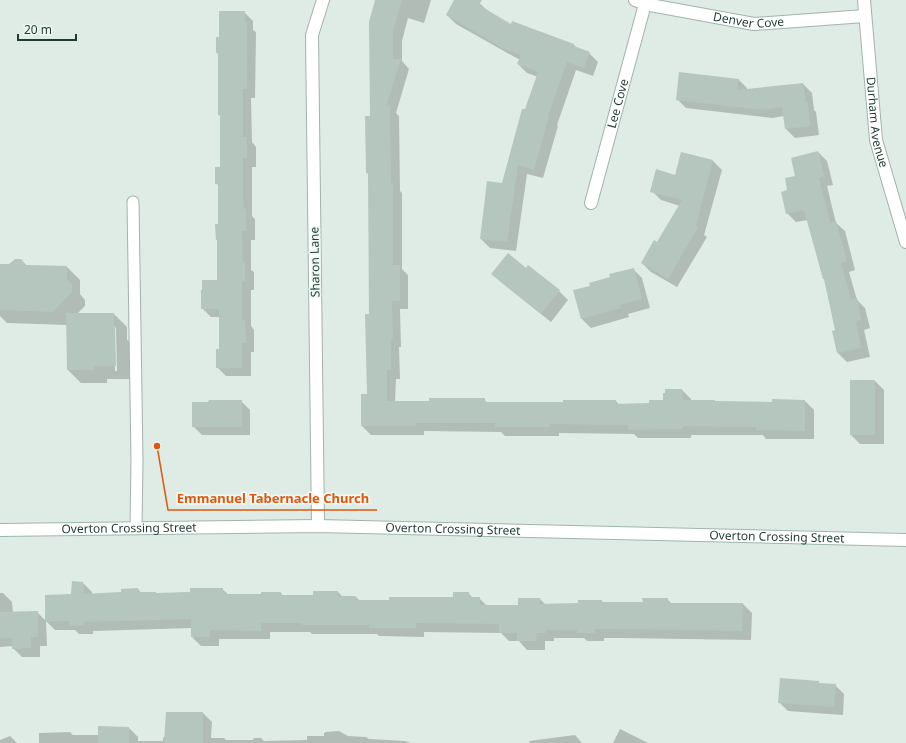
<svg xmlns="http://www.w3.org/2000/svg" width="906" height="743" font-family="'Noto Sans',sans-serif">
	<rect width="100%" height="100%" fill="#dfebe5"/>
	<g fill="#0003" fill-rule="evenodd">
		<path d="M376,0H431L424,23L408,18L402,41V61L409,69L396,113L399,116L400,191L402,193V269L408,275V309H400L401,347H399L400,379H396L395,402H430L484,399L487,403H564L616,401L619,405L650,404L664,401L682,390L691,399V401L773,403L805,401L814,410V439H766L763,435H691V438H638L634,434L559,433V436H505L501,432L424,431V435H371L362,426L368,395L370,315L369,175L367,173Z"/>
		<path d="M456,0H476L489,12L511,25L574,45L578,49L589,53L598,62L593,76L576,70L557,125L558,126L543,178L527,174L516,251L490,248L481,239L502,184L538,77L527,73L518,64L520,60L456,24L447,15Z"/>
		<path d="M244,12L253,21V30L256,32L255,98H251L252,142L256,147V167H252V216L255,219V240H251V270L254,272V290H251V326L254,330V352H251V376H226L217,367L220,350V317H211L202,308L218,281V242L217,240L219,225V186L216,183L221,168V117L219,115V55L217,53V38H220Z"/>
		<path d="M738,79L747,88V90L803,84L812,93L814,110L816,112L819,135L795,138L786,129L784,116L772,118L686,108L677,99Z"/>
		<path d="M818,152L827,161L833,185L827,186L836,223L845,231L855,270L849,272L857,300L865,308L870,328L864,330L870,357L847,362L838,353L836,331L825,280L808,220L796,222L787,213L788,191L796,176Z"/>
		<path d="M682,153L713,161L722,170L704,235L707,237L677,287L651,272L642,263L657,244L680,206L661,200L652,191L676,176Z"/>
		<path d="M21,260L27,266L67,267L80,280V294L85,300V306L77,314H114L127,327V340L129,341V379H107V383H81L68,370L67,325L7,323L0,316V265H9ZM114,326L116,328L117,371H115Z"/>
		<path d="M633,269L642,278L650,308L628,314L629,317L591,328L582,319L574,291L591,286Z"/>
		<path d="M493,274L559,291L568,300L551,322L502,283Z"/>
		<path d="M875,381L884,390V444H860L851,435Z"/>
		<path d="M241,401L250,410V435H202L193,426Z"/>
		<path d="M83,583L92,592V594L122,593L138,589L141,593H191L222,589L229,595H262L281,593L283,596H314L338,592L343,597H356L360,601L454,598L468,593L473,598H479L487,606H519L540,599L546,605L579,604V601H602L604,603H644L667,599L672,604H743L752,613L751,640L622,638H604V641H587L584,638H554V641H545V650H527L519,641H509L501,633L424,632V637L379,636L377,634H312L310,632H270V639H219V646H201L192,637V628L93,631V634H79L75,630H55L46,621L47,646H40V657H22L13,648V646L0,647V593H3L12,602L13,612H37L46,621Z"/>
		<path d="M818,682L820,684L835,685L844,694L843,715L788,711L779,702Z"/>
		<path d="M203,713L212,722L211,738H224L226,740H253L254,738H261L264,741L307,740V736H324V733H325V732L339,731L348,736L366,737L369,739L405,741L411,743H39V733L70,732L73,735H99L129,728L138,737V741H163V738Z"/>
		<path d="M620,729L648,743H613Z"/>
		<path d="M575,735L582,743H530L529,741Z"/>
		<path d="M10,736L17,743H0V740Z"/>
	</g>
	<g fill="#b4c6be">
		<path d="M375,0H402L393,31V59H401L387,104L390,106L391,183H393V265H400V301H392L393,338L391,339V370H387V401H429V398H485V402H563V400H616V404L649,403V400H663V393H665V389H682L683,400H715V401L772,402V399L805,400V431L756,430V427L683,426V429L628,430V425L550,424V427H495V423H416V426H361V394H367L365,314H369L368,173H366L365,116H370L369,22Z"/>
		<path d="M454,0H482L479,5L511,24L512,21L574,44V46L590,52L584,68L567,62L548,116H549L534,170L518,165L507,242L480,239L487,181L502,183L522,109H525L538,72L517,64L521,55L504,49L446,15Z"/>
		<path d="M219,11H245V22H247V89H243V137H247V158H243V197L244,209H246V231H242L243,263L245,262V281H242V320H245L246,343H242V368H216V349H219V309H201V290H202V280H217V240H216L215,224H218V184H215V167H220V115H218V53H216V37H219Z"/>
		<path d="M679,72L739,79L737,90L803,83L806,102H808L810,126L785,129L782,107L762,110L676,100Z"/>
		<path d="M818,151L824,176L819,178L830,223L836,221L847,261L841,263L851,299L857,298L861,320L856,321L861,348L837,353L832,331L835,330L824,279H823L804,210L786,214L781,192L787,190L785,178L795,176L791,158Z"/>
		<path d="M681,152L713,160L696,226L698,227L668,279L641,263L654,240L657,242L682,200L650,192L656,169L675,175Z"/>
		<path d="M508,253L526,268L528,265L560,290L541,314L491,274Z"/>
		<path d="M15,259H21L26,265L67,266V279L72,285V292L53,312L0,310V264H9Z"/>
		<path d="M634,268L642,299L620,305L621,308L581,319L573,290L590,286L589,283L610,277L609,274Z"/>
		<path d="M66,313H114V327H115L116,366H94V370H67Z"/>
		<rect x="850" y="380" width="25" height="55"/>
		<path d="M209,400H242V427H192V402H208Z"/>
		<path d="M72,581L83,582L84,594L121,592V589L138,588V592H156V593L190,592V588H223V592H225V594H261V592H281V595H313V591H338V596H356V600H389V597H453V592H469V597H480V605H518V598H540V604L578,603V600H602V602H643L642,598H668V603H743L742,631L613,629H595V633H577V630H546V633H536L537,641H517V633H499V624L416,623V628H369V625H302V623H261V631L210,630V637H191V619L84,622V625L69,626V621L45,622V595L71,594Z"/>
		<path d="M38,611V637H31V648L12,649V638H0V612Z"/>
		<path d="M780,678L819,681V683L836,684L834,707L778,703Z"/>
		<path d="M166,712H203V743H164Z"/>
		<path d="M98,726L129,727V743H98Z"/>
	</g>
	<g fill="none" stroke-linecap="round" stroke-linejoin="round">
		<defs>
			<path id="lane" d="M133,202L137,460L136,528"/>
			<g id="street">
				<path id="s1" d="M635,0L645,4L754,24L865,16"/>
				<path id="s2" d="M864,0L876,140L906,242"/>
				<path id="s3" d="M591,203L645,4"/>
				<path d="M318,526L312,35L323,0"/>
			</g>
			<g id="secondary">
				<path id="s4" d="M0,530L318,526L906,540"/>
			</g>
		</defs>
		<use href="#lane" stroke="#a2b3ac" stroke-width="13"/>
		<use href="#street" stroke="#a2b3ac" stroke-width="14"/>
		<use href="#secondary" stroke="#9db7ad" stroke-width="14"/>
		<use href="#lane" stroke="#fff" stroke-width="11"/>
		<use href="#street" stroke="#fff" stroke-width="12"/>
		<use href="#secondary" stroke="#fff" stroke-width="12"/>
	</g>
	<g text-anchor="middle" stroke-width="3.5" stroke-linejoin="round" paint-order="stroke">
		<g font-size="12" fill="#1f3b33" stroke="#eff7f3">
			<text dy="4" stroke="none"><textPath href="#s1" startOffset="116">Denver Cove</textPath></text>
			<text dy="4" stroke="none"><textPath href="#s3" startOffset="103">Lee Cove</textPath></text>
			<text dy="4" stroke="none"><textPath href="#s2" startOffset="123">Durham Avenue</textPath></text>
			<text transform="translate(315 262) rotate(-91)" y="4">Sharon Lane</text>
			<text dy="4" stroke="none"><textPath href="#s4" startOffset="129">Overton Crossing Street</textPath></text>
			<text dy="4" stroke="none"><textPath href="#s4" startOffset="453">Overton Crossing Street</textPath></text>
			<text dy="4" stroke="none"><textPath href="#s4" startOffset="777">Overton Crossing Street</textPath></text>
		</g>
	</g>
	<path fill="none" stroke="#de580e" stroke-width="1.5" d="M157 446L168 510H377"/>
	<circle fill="#de580e" stroke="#eff7f3" stroke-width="1.5" cx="157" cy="446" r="4"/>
	<g font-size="13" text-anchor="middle" font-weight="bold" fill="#de580e" stroke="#eff7f3" stroke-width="3.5" stroke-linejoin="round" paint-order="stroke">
		<text x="273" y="503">Emmanuel Tabernacle Church</text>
	</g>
	<path d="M18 34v6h58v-6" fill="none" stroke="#1f3b33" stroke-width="2"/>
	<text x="24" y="34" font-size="12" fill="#1f3b33" stroke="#eff7f3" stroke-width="3" paint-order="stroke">20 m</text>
</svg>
